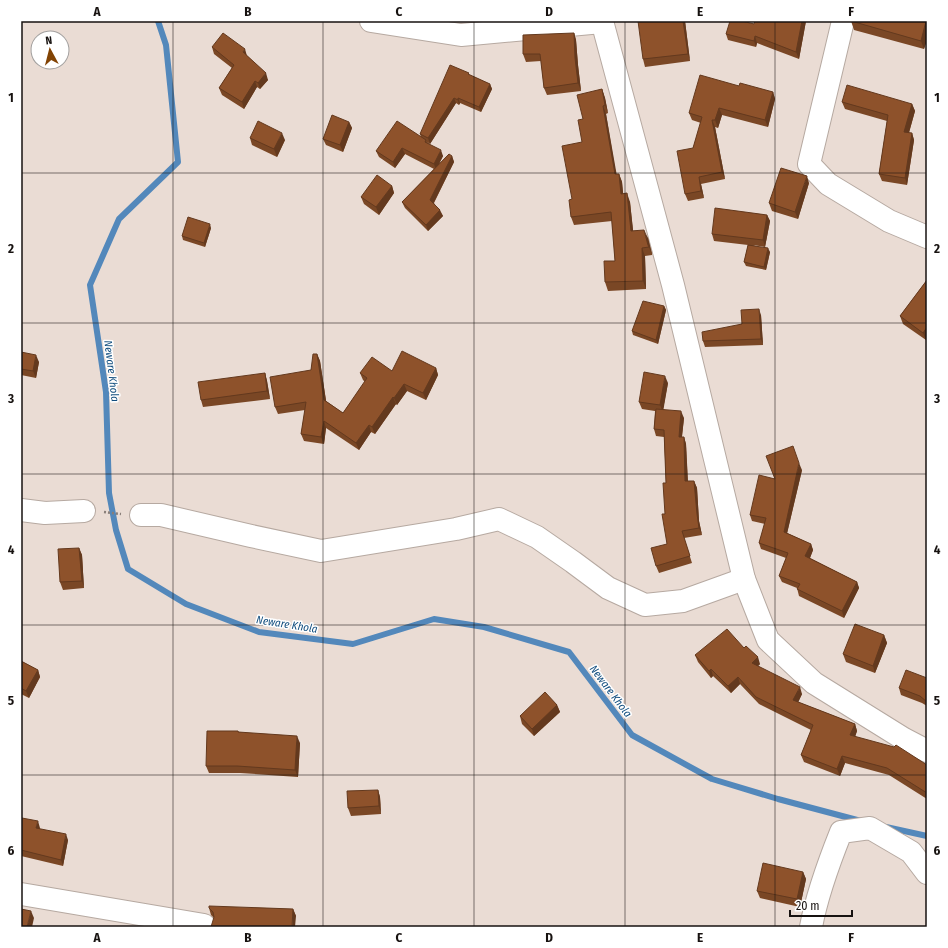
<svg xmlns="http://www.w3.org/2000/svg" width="948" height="948" font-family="'Fira Sans Condensed',sans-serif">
	<rect width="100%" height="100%" fill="#eadcd4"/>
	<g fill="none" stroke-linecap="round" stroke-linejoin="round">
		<g stroke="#5388bb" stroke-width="6">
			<path d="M158,21L166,45L178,162L119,219L90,285L106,392L109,493L116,530L128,569L186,604L259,632L353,644L434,619L484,627L569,652L632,735L712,779L778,799L861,821"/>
			<path d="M886,827L927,836"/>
		</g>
		<defs>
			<g id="minor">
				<path d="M371,21L461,35L602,22"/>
				<path d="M602,21L673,285L744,579L768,640L814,683L904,739L927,751"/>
				<path d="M843,21L809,164L828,184L889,221L927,237"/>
				<path d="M21,510L45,513L84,511"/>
				<path d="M141,515H161L251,536L321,551L456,529L499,519L537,537L573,562L608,588L645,605L683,601L744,579"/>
				<path d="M21,894L204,925V927"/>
				<path d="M811,927C817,894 829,862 841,832L870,828L911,852L927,873"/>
			</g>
		</defs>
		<use href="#minor" stroke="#b6a9a1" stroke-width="24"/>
		<path stroke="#887e79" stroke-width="2.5" stroke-dasharray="2 2" stroke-linecap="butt" d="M104,512L121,514"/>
		<use href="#minor" stroke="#fff" stroke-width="22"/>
	</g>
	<g fill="#7a4725">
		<path d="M685,21L690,61L645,67L643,59Z"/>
		<path d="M806,21L799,59L757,43L756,47L728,40L726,34L754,24Z"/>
		<path d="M851,21H927V40L924,49L854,30Z"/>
		<path d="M574,33L576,40L578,65L581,91L547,95L544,88L541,61L526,62L523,54Z"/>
		<path d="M212,47L247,56L268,80L260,89L257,87L244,109L222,95L219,88L232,68L214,54Z"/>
		<path d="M469,73V75L490,84L492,89L481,112L460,103L459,105L456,103L430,144L427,142L443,156L439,164L452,156L454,162L434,203L443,216L428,231L405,208L402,202L434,169L405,154L395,168L379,157L376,151L421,137L420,134Z"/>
		<path d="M739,86L773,92L775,99L768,127L722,115L718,128L715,127L725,179L701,184L704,198L688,201L685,194L693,148L701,123L692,120L689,113Z"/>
		<path d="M602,89L605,98L608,113L606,114L616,174H619L622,182L623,194L630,202L633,231L648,238L652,253V255L645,256L646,289L608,291L605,282L615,261L612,221L574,225L571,217L572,199L582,142Z"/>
		<path d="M842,102L912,104L915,111L909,133H912L914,140L907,185L882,181L879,174L887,121L845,109Z"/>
		<path d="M349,122L352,128L343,152L326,145L323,139Z"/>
		<path d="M250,138L285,140L277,157L252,145Z"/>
		<path d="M809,183L798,219L772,211L769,203Z"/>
		<path d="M392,186L394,193L379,215L364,204L361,197Z"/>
		<path d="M767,215L770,221L765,247L753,245L770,252L766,270L746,266L744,262L748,245L714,241L712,234Z"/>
		<path d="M211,228L205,247L183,240L182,236Z"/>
		<path d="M927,280V338L926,340L903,324L900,316Z"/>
		<path d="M664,306L666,310L658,344L633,335L632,331Z"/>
		<path d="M761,315L763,345L705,347L703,341Z"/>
		<path d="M21,352L39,362L36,378L21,375Z"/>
		<path d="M317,354L320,361L326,401L343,413L365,382L363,380L360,373L436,368L438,375L426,400L407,391L397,405L396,404L375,434L371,432L359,450L326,428L324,444L304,441L301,434L305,410L278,414L275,407L311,370Z"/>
		<path d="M265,373L267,381L270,399L203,407L201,400Z"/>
		<path d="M668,383L663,409L684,418L682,437H684L686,444L688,481H694L697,488L699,521L702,535L684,538L692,563L659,573L656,566L667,544L665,514L666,483L664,437L656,436L654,429L655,411L642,409L639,402Z"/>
		<path d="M802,470L787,533L811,544L813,550L810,558L857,582L859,588L844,618L799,596L797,588L782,582L779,576L786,558L761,549L759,543L765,524L752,521L750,515L775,479Z"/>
		<path d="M79,548L82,555L84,588L63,590L60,582Z"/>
		<path d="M884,635L887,643L875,673L846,662L843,654Z"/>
		<path d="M695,655L760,664L758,666L802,694L798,702L855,724L857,731L855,737L927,765V799L889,775L845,763L840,776L804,762L801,755L811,730L759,704L740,684L731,693L713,676L711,678L698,662Z"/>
		<path d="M21,661L38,670L40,677L29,698L21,694Z"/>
		<path d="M927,678V706L922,703L901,695L899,688Z"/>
		<path d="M557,705L560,712L534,736L522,724L520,716Z"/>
		<path d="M238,731L239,732L300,743L298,777L240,773H209L206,766Z"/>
		<path d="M378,790L380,797L381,814L351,816L348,808Z"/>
		<path d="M21,823L40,828V829L68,840L63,866L21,856Z"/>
		<path d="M803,872L806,879L800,907L760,898L757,891Z"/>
		<path d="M209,908L293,909L296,916L214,918L211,915Z"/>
	</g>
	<g fill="#63391e">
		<path d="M683,21H685L690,61L688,54Z"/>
		<path d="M802,21H806L799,59L796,52Z"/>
		<path d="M926,21H927V40L924,49L921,41Z"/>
		<path d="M574,33L576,40L578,65L581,91L578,83L575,58Z"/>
		<path d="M755,36L757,43L756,47L754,41Z"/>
		<path d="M245,49L247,56L243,52Z"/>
		<path d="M266,73L268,80L260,89L258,83Z"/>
		<path d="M255,81L257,87L244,109L242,102Z"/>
		<path d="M490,84L492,89L481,112L479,107Z"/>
		<path d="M602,89L605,98L608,113L605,105Z"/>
		<path d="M773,92L775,99L768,127L765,120Z"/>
		<path d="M454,98L456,103L430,144L428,138Z"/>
		<path d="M458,98L460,103L459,105L458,100Z"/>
		<path d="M912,104L915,111L907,139L904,132Z"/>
		<path d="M603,106L606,114L618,182L615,174Z"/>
		<path d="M719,108L722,115L718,128L715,120Z"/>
		<path d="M712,120L715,127L725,179L722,172Z"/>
		<path d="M349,122L352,128L343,152L340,145Z"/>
		<path d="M282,133L285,140L277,157L274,149Z"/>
		<path d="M912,133L914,140L907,185L905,178Z"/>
		<path d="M402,148L405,154L395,168L393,162Z"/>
		<path d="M441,150L443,156L436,170L434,164Z"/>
		<path d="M452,156L454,162L432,206L430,200Z"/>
		<path d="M619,174L622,182L624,202L621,194Z"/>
		<path d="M807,176L809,183L798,219L795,212Z"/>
		<path d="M699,177L701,184L704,198L701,191Z"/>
		<path d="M392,186L394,193L379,215L376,207Z"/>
		<path d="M627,193L630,202L634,239L631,231Z"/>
		<path d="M440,210L443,216L428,231L426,225Z"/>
		<path d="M767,215L770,221L765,247L763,240Z"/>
		<path d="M210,224L211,228L205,247L204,243Z"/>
		<path d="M644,230L648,238L652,255L649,247Z"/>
		<path d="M642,248L645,256L646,289L643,281Z"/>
		<path d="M768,248L770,252L766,270L764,267Z"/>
		<path d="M664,306L666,310L658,344L656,340Z"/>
		<path d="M759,309L761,315L763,345L761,339Z"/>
		<path d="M927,327V338L926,340L923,333Z"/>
		<path d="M317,354L320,361L327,407L324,400Z"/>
		<path d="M36,355L39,362L36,378L33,371Z"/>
		<path d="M436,368L438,375L426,400L423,393Z"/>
		<path d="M265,373L267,381L270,399L267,391Z"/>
		<path d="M665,376L668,383L663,412L660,405Z"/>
		<path d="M404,384L407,391L397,405L394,398Z"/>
		<path d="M393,397L396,404L375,434L372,427Z"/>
		<path d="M681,411L684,418L681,444L679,437Z"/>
		<path d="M324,421L326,428L324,444L321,437Z"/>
		<path d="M369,425L371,432L359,450L356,443Z"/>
		<path d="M684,437L686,444L688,488L685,481Z"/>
		<path d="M799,463L802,470L786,538L784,532Z"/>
		<path d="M694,481L697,488L699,521L702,535L699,528L697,514Z"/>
		<path d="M811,544L813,550L808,563L805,556Z"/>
		<path d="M79,548L82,555L84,588L82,581Z"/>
		<path d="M857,582L859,588L844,618L842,611Z"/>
		<path d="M884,635L887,643L875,673L873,666Z"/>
		<path d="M758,657L760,664L754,670L752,663Z"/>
		<path d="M711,669L713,676L711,678L709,671Z"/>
		<path d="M38,670L40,677L29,698L26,691Z"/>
		<path d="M738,677L740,684L731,693L728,686Z"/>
		<path d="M800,687L802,694L796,707L793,700Z"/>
		<path d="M557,705L560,712L534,736L532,729Z"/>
		<path d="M855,724L857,731L853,742L850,735Z"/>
		<path d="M297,736L300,743L298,777L295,770Z"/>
		<path d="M842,756L845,763L840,776L837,769Z"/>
		<path d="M378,790L380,797L381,814L379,806Z"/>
		<path d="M38,821L40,828L39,835L36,828Z"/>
		<path d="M66,834L68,840L63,866L61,860Z"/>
		<path d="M803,872L806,879L800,907L797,899Z"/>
		<path d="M293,909L296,916L295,927H292Z"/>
		<path d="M31,911L34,918L32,927H27Z"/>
	</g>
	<g fill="#8e522b" stroke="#63391e">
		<path d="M638,21H683L688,54L643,59Z"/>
		<path d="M730,21H742L754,24L755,21H802L796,52L755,36L754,41L726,34Z"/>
		<path d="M851,21H926L921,41Z"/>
		<path d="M223,33L245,49L243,52L266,73L258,83L255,81L242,102L219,88L234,65L212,47Z"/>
		<path d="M574,33L575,58L578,83L544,88L540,54H523V35Z"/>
		<path d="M450,65L469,73L468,74L490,84L479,107L458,98V100L454,98L428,138L420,134Z"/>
		<path d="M700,75L739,86L740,83L773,92L765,120L719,108L715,120H712L722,172L699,177L701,191L685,194L677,151L693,148L702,117L689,113Z"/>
		<path d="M847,85L912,104L904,132L912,133L905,178L879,174L888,115L842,102Z"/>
		<path d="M602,89L605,105L603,106L615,174H619L621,194L627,193L631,231L644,230L648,245L649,247L642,248L643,281L605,282L604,261H615L611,212L571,217L569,200L572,199L562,146L582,142L578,120L583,119L577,95Z"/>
		<path d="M332,115L349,122L340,145L323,139Z"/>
		<path d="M258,121L282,133L274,149L250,138Z"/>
		<path d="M397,121L426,140L425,142L441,150L434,164L402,148L393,162L376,151Z"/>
		<path d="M449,154L452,156L430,200L440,210L426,225L402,202Z"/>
		<path d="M781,168L807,176L795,212L769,203Z"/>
		<path d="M377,175L392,186L376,207L361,197Z"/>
		<path d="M715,208L767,215L763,240L712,234Z"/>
		<path d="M188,217L210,224L204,243L182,236Z"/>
		<path d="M748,245L768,248L764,267L744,262Z"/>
		<path d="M927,280V327L923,333L900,316Z"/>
		<path d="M643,301L664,306L656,340L632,331Z"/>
		<path d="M759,309L761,339L703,341L702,332L742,324L741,310Z"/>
		<path d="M402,351L436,368L423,393L404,384L394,398L393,397L372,427L369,425L356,443L324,421L321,437L301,434L306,402L275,407L270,377L311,370L313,354H317L324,400L343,413L367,378L360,373L372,357L392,371Z"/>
		<path d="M21,352L36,355L33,371L21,369Z"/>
		<path d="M644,372L665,376L660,405L639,402Z"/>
		<path d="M265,373L267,391L201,400L198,382Z"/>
		<path d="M656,409L681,411L679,437H684L685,481H694L697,514L699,528L682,531L690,556L656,566L651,548L667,544L662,514H665L663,483H666L664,430L654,429Z"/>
		<path d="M793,446L799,463L784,532L811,544L805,556L857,582L842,611L797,589L800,584L779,576L788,553L759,543L766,518L750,515L759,475L775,479L766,456Z"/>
		<path d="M79,548L82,581L60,582L58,549Z"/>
		<path d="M855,624L884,635L873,666L843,654Z"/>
		<path d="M727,629L744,648L746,646L758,657L752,663L800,687L793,700L855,724L850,735L894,747L896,745L927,765V793L887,768L842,756L837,769L801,755L813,725L756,697L738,677L728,686L711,669L709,671L695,655Z"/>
		<path d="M21,661L38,670L26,691L21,688Z"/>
		<path d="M906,670L927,678V702L920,696L899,688Z"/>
		<path d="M545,692L557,705L532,729L520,716Z"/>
		<path d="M207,731H238V732L297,736L295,770L237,766H206Z"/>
		<path d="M378,790L379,806L348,808L347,791Z"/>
		<path d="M22,818L38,821L36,828L66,834L61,860L21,850V823Z"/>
		<path d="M763,863L803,872L797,899L757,891Z"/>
		<path d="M209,906L293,909L292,927H211L214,917L213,912L209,908Z"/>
		<path d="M21,909L31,911L27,927H21Z"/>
	</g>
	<path fill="none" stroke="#171210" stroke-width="1" stroke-opacity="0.55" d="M173,21V927M323,21V927M474,21V927M625,21V927M775,21V927M21,173H927M21,323H927M21,474H927M21,625H927M21,775H927"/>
	<g text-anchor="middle" stroke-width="3" stroke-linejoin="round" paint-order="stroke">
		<g font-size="11" font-style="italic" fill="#114d7e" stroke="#fff">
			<text transform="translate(112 371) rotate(83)" y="4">Neware Khola</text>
			<text transform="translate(287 624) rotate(9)" y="4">Neware Khola</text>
			<text transform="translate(611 691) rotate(53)" y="4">Neware Khola</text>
		</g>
	</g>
	<rect width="948" height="948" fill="none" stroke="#ffffff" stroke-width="44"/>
	<g transform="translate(50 50) rotate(353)"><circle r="19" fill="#ffffff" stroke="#a2a09f"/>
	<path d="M0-3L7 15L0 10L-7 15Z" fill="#824304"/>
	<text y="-6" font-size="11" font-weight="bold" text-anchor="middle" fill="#171210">N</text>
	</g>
	<path d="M790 910v6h62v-6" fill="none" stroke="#171210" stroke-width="2"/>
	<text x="796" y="910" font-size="12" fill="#171210" stroke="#ffffff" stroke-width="3" paint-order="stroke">20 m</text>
	<rect x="22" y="22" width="904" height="904" fill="none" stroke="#171210" stroke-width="1.5"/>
	<g font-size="13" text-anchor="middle" font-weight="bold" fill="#171210">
		<text x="97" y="16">A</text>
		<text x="248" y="16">B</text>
		<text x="399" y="16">C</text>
		<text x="549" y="16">D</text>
		<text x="700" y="16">E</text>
		<text x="851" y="16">F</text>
		<text x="11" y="102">1</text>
		<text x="937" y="102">1</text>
		<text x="11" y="253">2</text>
		<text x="937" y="253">2</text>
		<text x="11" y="403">3</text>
		<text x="937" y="403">3</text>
		<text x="11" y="554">4</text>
		<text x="937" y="554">4</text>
		<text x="11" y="705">5</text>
		<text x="937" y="705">5</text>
		<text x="11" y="855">6</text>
		<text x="937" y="855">6</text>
		<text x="97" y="942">A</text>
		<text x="248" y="942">B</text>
		<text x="399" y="942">C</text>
		<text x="549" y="942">D</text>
		<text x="700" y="942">E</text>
		<text x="851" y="942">F</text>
	</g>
</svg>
